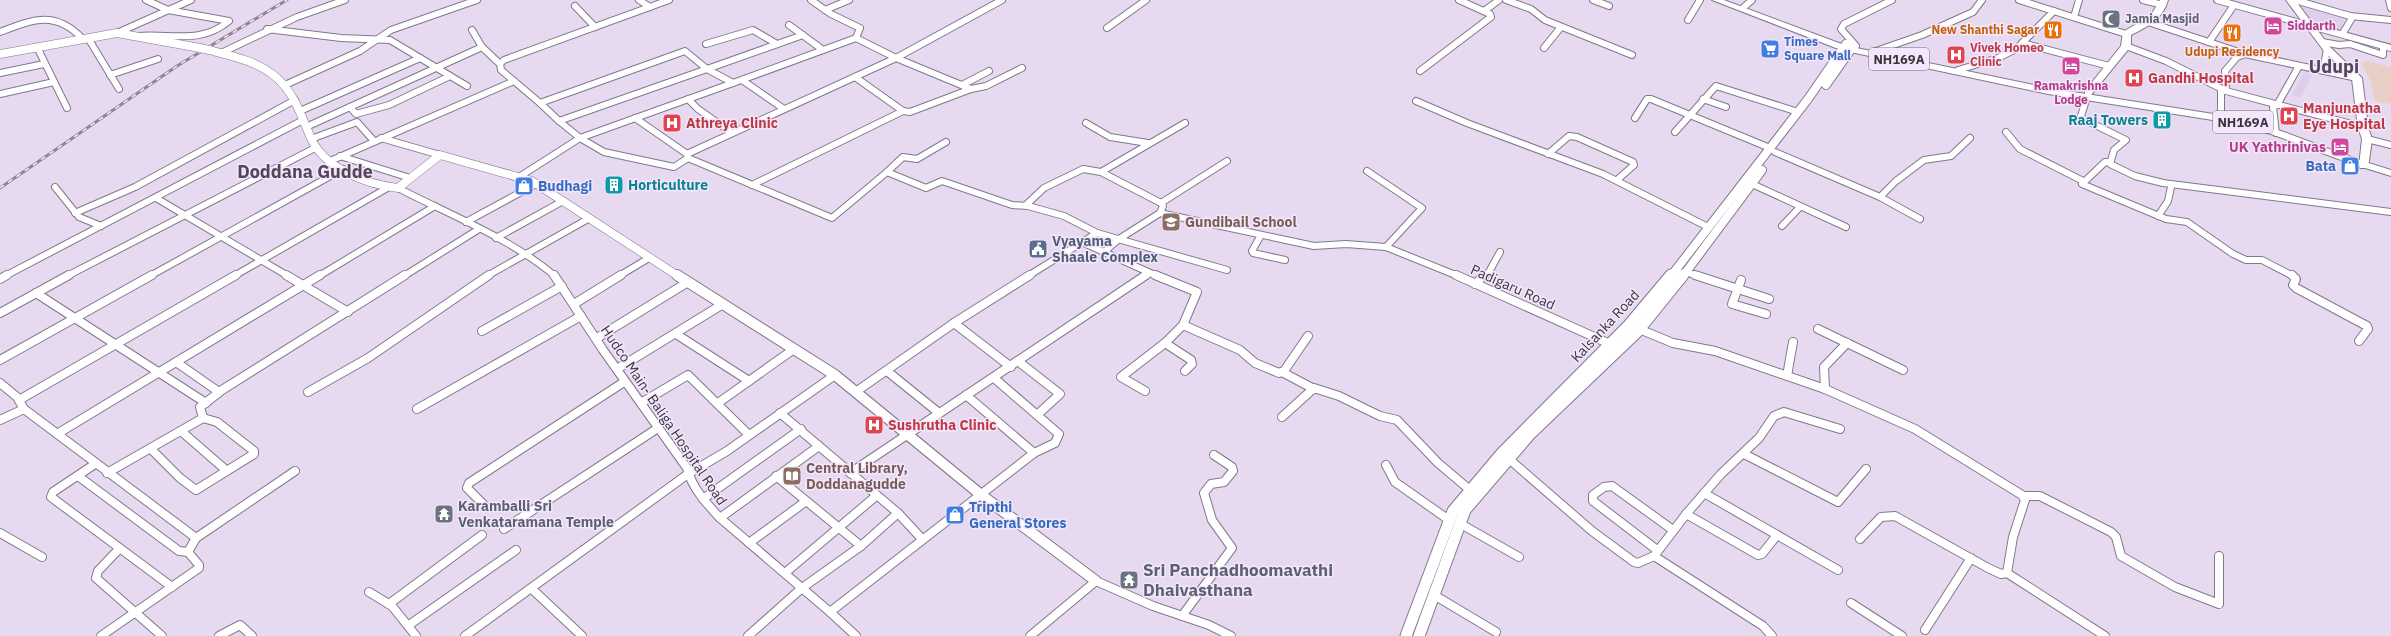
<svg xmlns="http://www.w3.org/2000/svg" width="2391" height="636" font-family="'IBM Plex Sans',sans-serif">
	<rect width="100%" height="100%" fill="#e7daf0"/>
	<g fill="#dfceeb">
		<path d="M2298,2L2346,16L2340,31L2314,24Z"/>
		<path d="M2304,72L2312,75L2301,98L2292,95Z"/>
	</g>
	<path fill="#e8d0c6" d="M2368,60L2391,68V104L2375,101L2370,80L2361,63Z"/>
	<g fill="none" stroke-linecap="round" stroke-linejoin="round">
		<defs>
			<g id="minor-far1">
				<path d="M639,0L650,7"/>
				<path d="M811,0L831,14L860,28L856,38"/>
				<path d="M1506,0L1531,9L1545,20L1632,55"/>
				<path d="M1593,0L1609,6"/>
				<path d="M2019,0L2126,34"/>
				<path d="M2143,0L2163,5"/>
				<path d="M2217,0L2391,48"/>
				<path d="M2295,0L2350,16L2391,20"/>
				<path d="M2389,0L2391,8"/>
				<path d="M575,6L595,27"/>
				<path d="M1744,7L1752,0"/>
				<path d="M825,10L849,0"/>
				<path d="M1484,11L1499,0"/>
				<path d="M2074,17L2079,0"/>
				<path d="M1688,20L1700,0"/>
				<path d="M2148,22L2245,54L2357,78"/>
				<path d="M789,25L823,50"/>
				<path d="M1107,28L1146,0"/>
				<path d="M267,29L341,38L390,40L467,86"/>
				<path d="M472,30L482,47L500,64"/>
				<path d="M0,32C34,19 55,10 83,39"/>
				<path d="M117,33L191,0"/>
				<path d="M2343,33L2352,18L2350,16"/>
				<path d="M137,36C171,33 200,45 229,21L168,10L146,0"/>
				<path d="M88,38L119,89"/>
				<path d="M2209,42L2234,5"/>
				<path d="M2322,42L2339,45L2350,44L2383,55V46"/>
				<path d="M2022,43L2109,66"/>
				<path d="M706,44L753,30L777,44"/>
				<path d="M1856,46L1841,29L1844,24L1892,0"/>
				<path d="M2126,46L2166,61L2226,91L2363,127"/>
				<path d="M37,47L67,108"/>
				<path d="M1544,48L1561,27"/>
				<path d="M1876,51L1922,35L1973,12L1982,0"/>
				<path d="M221,53L297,17L345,0"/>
				<path d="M707,69L803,35"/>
				<path d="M1958,70L1998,58L2016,49L2054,11"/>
				<path d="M1420,71L1491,17L1490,14L1459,0"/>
				<path d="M2323,71L2327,49"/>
				<path d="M0,73L44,64"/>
				<path d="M110,75L158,59"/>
				<path d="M855,77L903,111L910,112L971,89L986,86L1022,68"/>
				<path d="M742,80L784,109"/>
				<path d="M733,83L856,38L896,58L971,89"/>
				<path d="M285,85L360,51L391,30L477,0"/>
				<path d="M962,85L989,71"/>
				<path d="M2221,89V117"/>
				<path d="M2226,91L2225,71L2237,57L2245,54"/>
				<path d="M0,94L54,82"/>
				<path d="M2087,97L2081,116L2083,119L2126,140L2114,150L2110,164L2135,176L2163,183L2391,212"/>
				<path d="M688,99L698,109L732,133"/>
				<path d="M1703,99L1726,107"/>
				<path d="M1416,101L1467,123L1603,174L1708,227"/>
				<path d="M540,103L559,121"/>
				<path d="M350,107L356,114L389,105L450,76"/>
				<path d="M300,111L420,58"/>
				<path d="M635,118L687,154"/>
				<path d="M1635,118L1647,99H1651L1770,148"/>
				<path d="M1086,123L1110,137L1148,143"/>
				<path d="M306,127L482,47"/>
				<path d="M1675,132L1716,86L1798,112"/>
				<path d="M2006,132L2020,149L2083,181"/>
				<path d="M2276,133L2273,107L2277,105L2299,66"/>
				<path d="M381,138L440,155"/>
				<path d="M580,138L604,152L674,167L688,158L832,218L887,172L926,188L942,181L1012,205L1028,206L1064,216L1097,233L1028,276"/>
				<path d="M580,138L733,83L707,69"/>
				<path d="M311,139L357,122L374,141"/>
				<path d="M2367,139L2391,145"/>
				<path d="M1775,152L1880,197L1896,181L1924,160L1951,156L1970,138"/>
				<path d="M1548,154L1569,136L1577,137L1633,162L1634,165L1617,180"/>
				<path d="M340,156L410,178"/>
				<path d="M688,158L687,154L896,58L1002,0"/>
				<path d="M328,162L514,81"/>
				<path d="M2110,162H2105L2082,184L2166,219L2187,222L2233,254L2246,260H2262L2293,276"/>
				<path d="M1367,171L1422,208L1386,247"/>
				<path d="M887,172L903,157L917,159L946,142"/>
				<path d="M519,177L580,138L559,121L707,69L685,51L540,103L501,70L500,64L504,60L669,0"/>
				<path d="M1752,184L1846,227"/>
				<path d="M752,185L903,111"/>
				<path d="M55,187L79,217L101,226"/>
				<path d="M398,188C450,215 510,238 555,276"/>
				<path d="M1880,197L1920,219"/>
				<path d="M156,198L288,276"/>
				<path d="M1161,203L1227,161"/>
				<path d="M1026,205L1044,188L1083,169L1101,172"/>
				<path d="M75,213L135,187L295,100"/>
				<path d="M1160,213L1163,206L1161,203L1101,172L1185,123"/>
				<path d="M2158,216L2168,201L2171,187"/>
				<path d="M466,222L536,184"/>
				<path d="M1782,226L1800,207"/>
				<path d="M1097,233L1227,270"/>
				<path d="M1261,235L1252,251L1253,253L1285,260"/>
				<path d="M496,238L563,201"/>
				<path d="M1084,243L1157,276"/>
				<path d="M1104,252L1119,239L1160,213L1314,246L1346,244L1386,247L1458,276"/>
				<path d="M1685,272L1698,276"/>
				<path d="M5,276L303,120"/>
				<path d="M67,276L315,148"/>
				<path d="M150,276L343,169"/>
				<path d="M234,276L389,187"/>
				<path d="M319,276L435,206"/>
				<path d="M404,276L479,229"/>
				<path d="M487,276L588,219"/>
				<path d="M619,276L649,258"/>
				<path d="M1144,276L1149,273"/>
				<path d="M1484,276L1489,272L1500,252"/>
			</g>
			<g id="minor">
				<path d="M286,275L348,312"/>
				<path d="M554,275L603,350L687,468C692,488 706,503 720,518L830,612L1034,453L966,395"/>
				<path d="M1456,275L1610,344"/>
				<path d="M1695,275L1769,299"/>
				<path d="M2292,275L2296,279L2293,285L2296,288L2367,326L2368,329L2359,341"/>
				<path d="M0,279L7,275"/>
				<path d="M1741,280L1732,304L1766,314"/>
				<path d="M1475,284L1485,275"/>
				<path d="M36,293L206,403"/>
				<path d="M574,304L621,275"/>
				<path d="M0,313L69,275"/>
				<path d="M954,323L1011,367"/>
				<path d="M1183,325L1240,350L1255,363L1279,373L1284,371L1308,336"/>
				<path d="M1639,329L1673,343L1715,351L1825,389L1915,429L2022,495L2025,500L2013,537L2007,573L2001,574L1988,568L1895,516L1881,517L1860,539"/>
				<path d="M1818,329L1903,370"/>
				<path d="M482,331L562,286"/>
				<path d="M676,334L749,381"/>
				<path d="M597,338L688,282"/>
				<path d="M1165,343L1191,360L1192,364L1185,371"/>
				<path d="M0,360L152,275"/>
				<path d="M176,362L219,392"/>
				<path d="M1019,362L1060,394L1037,415"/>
				<path d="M617,369L723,304"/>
				<path d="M887,371L939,413"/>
				<path d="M1282,372L1314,389"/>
				<path d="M1787,376L1793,342"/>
				<path d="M994,378L1059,434L1055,443L1034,453"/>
				<path d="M0,383L17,397L24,409L196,538L188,552L199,565V568L101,636"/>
				<path d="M1825,389L1824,367L1847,343"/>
				<path d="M857,391L954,323L1030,275"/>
				<path d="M1145,391L1121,377L1165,343L1183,325L1197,292L1155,275"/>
				<path d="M308,392L368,358L489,275"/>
				<path d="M19,400L236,275"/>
				<path d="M641,403L688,375L749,435"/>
				<path d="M718,403L794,349"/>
				<path d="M417,409L581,316"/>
				<path d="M780,413L898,513L922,539"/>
				<path d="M1282,417L1314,388L1339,396L1380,416L1397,420L1438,463L1470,490"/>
				<path d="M0,420L24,409"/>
				<path d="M181,431L227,471"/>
				<path d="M57,434L320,275"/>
				<path d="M151,449L180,478L196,490L254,454V451L217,422L203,418"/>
				<path d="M1744,454L1838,502L1866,469"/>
				<path d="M1509,459L1592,531L1634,562L1638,563L1654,556L1763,626L1772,636"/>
				<path d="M95,464L53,492L51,497L172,587"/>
				<path d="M1386,465L1395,482L1449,520"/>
				<path d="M107,473L203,418L200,407L222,390L405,275"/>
				<path d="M850,473L1146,275"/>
				<path d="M78,476L179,551L188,552"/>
				<path d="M776,476L861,546"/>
				<path d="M1704,493L1838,570"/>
				<path d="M2024,496H2040L2111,532L2116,537L2121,556L2175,587L2219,604V556"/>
				<path d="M703,499L801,429"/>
				<path d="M484,505L467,488L469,483L624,382"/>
				<path d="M1686,514L1758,555L1762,554L1777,535"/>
				<path d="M720,518L819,446"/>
				<path d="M1459,523L1519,557"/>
				<path d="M504,529L658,428"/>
				<path d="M0,533L42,557"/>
				<path d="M196,538L295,471"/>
				<path d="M749,543L805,502"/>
				<path d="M119,549L98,571L96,578L162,636"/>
				<path d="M1657,550L1593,501V495L1604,487L1612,486L1673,530"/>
				<path d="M1654,556L1687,513L1721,474L1759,438L1774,416L1784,412L1840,429"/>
				<path d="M785,573L876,496"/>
				<path d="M2007,573L2105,636"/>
				<path d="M532,589L582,636"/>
				<path d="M369,592L392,606L416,636"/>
				<path d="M1434,595L1496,632"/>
				<path d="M1851,603L1902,636"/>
				<path d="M389,604L482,535"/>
				<path d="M830,612L856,636"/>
				<path d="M1182,616L1232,548L1212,520L1204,493L1211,484L1224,482L1233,471L1232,467L1214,455"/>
				<path d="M409,625L516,550"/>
				<path d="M1925,630L1971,558"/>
				<path d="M219,636L240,625L252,636"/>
				<path d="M465,636L688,474L727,451L835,375"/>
				<path d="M748,636L802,588L861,546L898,513"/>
				<path d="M1030,636L1096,581L1153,606L1209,625L1231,636"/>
			</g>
			<g id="tertiary-far1">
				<path d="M209,50C232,56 258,61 277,78C294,93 301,115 310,136C323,168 365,184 398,188L440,155L532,181L678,276"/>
				<path d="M0,54L117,33L200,48"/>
			</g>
			<path id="tertiary" d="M677,275L835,375L980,494L1096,581"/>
			<g id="secondary-far1">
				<path d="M1826,85L1852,48"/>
				<path d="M1671,276L1808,99L1846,44"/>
				<path d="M1683,276L1762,170"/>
			</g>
			<g id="secondary">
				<path d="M1406,636L1453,511L1502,453L1629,325L1671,275"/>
				<path d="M1419,636L1465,510L1530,434L1637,332L1683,275"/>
			</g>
			<g id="primary">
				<path d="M2160,0H2168C2163,19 2147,27 2131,35V46L2091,95H2085V91L2121,46L2123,32L2151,15Z"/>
				<path d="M2286,0H2295L2330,47L2362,78L2368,127L2372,139L2368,168H2360L2359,166L2362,139L2358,127L2352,79L2324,51Z"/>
			</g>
			<path id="trunk" d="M1712,0H1724L1847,46L2048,88L2239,118L2281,131L2356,159L2391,170V176L2349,163L2274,135L2238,124L2048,94L1841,50Z"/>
		</defs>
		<use href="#minor-far1" stroke="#82778b" stroke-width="8"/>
		<use href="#minor" stroke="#82778b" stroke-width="10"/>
		<use href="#tertiary-far1" stroke="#82778b" stroke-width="9"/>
		<use href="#tertiary" stroke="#82778b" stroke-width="12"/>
		<use href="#secondary-far1" stroke="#82778b" stroke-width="10"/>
		<use href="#secondary" stroke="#82778b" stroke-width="13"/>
		<use href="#primary" stroke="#82778b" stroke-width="2"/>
		<use href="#trunk" stroke="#82778b" stroke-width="2"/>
		<use href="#minor-far1" stroke="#fff" stroke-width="6"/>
		<use href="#minor" stroke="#fff" stroke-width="8"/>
		<use href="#tertiary-far1" stroke="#fff" stroke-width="8"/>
		<use href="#tertiary" stroke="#fff" stroke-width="10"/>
		<use href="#secondary-far1" stroke="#fff" stroke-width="8"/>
		<use href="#secondary" stroke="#fff" stroke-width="11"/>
		<use href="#primary" fill="#fff" fill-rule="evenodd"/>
		<use href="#trunk" fill="#fff" fill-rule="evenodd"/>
		<defs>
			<path id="rail" d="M0,188L177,66L287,0"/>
		</defs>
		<use href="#rail" stroke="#8e8594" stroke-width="3"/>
		<use href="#rail" stroke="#f4e7fd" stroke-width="1.5" stroke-dasharray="5" stroke-linecap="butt"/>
		<defs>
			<path id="tertiary-bridge" d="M200,48L209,50"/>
		</defs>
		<use href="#tertiary-bridge" stroke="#82778b" stroke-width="9" stroke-linecap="butt"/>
		<use href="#tertiary-bridge" stroke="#fff" stroke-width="8"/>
	</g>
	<defs>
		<symbol id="mosque-square" viewBox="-11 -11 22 22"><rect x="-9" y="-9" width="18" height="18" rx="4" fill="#6b7280" stroke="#f4e7fd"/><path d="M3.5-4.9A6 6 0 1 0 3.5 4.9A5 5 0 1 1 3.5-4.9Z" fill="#fff"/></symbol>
		<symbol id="hotel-square" viewBox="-11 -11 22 22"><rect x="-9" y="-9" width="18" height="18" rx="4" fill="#d1479c" stroke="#f4e7fd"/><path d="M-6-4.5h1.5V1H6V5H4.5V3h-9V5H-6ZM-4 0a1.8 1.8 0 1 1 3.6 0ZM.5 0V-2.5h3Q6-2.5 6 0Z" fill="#fff"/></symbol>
		<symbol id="restaurant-square" viewBox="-11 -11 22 22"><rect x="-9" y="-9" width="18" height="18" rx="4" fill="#e8710a" stroke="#f4e7fd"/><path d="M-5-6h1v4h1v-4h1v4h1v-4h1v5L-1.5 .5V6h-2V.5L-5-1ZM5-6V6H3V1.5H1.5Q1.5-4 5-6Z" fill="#fff"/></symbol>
		<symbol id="supermarket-square" viewBox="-11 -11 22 22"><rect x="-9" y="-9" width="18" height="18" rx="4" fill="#3f7fe0" stroke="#f4e7fd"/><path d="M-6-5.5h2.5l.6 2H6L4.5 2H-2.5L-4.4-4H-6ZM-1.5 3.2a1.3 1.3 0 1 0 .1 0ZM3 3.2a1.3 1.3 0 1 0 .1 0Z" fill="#fff"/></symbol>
		<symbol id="hospital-square" viewBox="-11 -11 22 22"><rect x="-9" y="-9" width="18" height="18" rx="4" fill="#e0444e" stroke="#f4e7fd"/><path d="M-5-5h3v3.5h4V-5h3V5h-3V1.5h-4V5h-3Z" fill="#fff"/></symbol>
		<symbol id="building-square" viewBox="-11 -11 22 22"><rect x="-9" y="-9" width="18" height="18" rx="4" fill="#0f9aa8" stroke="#f4e7fd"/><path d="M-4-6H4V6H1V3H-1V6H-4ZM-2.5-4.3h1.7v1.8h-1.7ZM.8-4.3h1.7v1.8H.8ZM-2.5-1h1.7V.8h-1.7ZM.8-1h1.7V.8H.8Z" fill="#fff"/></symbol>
		<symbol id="shop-square" viewBox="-11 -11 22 22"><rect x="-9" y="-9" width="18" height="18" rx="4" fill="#3f7fe0" stroke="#f4e7fd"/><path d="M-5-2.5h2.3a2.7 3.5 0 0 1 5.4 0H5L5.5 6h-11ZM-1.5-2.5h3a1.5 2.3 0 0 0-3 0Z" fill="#fff"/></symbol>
		<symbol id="school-square" viewBox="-11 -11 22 22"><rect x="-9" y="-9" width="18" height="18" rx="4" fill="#8d6e63" stroke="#f4e7fd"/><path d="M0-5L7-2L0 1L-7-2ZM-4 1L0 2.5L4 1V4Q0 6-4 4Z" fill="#fff"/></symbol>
		<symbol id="civic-square" viewBox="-11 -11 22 22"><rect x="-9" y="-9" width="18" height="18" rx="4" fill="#5c6f8a" stroke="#f4e7fd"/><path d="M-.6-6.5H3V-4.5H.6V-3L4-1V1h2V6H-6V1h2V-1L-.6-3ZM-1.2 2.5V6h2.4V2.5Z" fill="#fff"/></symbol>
		<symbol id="library-square" viewBox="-11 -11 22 22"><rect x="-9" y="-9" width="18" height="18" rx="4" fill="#8d6e63" stroke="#f4e7fd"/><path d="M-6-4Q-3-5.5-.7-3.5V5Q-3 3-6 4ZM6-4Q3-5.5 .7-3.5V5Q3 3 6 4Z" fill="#fff"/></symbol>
		<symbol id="temple-square" viewBox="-11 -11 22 22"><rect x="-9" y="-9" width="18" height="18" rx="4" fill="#6b7280" stroke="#f4e7fd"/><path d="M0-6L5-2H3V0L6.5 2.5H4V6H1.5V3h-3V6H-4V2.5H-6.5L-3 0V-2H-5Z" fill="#fff"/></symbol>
	</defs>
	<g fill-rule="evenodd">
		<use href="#mosque-square" x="2100" y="8" width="22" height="22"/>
		<use href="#hotel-square" x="2262" y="15" width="22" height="22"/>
		<use href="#restaurant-square" x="2042" y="19" width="22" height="22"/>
		<use href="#restaurant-square" x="2221" y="22" width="22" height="22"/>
		<use href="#supermarket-square" x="1759" y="38" width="22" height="22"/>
		<use href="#hospital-square" x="1945" y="44" width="22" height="22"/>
		<use href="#hotel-square" x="2060" y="55" width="22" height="22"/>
		<use href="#hospital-square" x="2123" y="67" width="22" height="22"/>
		<use href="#hospital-square" x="2278" y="105" width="22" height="22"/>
		<use href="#building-square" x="2151" y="109" width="22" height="22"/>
		<use href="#hospital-square" x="661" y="112" width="22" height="22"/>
		<use href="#hotel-square" x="2329" y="136" width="22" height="22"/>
		<use href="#shop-square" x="2339" y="155" width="22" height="22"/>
		<use href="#building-square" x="603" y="174" width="22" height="22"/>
		<use href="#shop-square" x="513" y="175" width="22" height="22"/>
		<use href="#school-square" x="1160" y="211" width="22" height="22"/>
		<use href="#civic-square" x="1027" y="238" width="22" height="22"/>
		<use href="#hospital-square" x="863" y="414" width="22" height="22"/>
		<use href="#library-square" x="781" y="465" width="22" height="22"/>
		<use href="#temple-square" x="433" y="503" width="22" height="22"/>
		<use href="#shop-square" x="944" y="504" width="22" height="22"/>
		<use href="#temple-square" x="1118" y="569" width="22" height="22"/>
	</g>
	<g text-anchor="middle" stroke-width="3" stroke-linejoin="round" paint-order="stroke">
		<g font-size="12" font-weight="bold" fill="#5b616d" stroke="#f4e7fd" text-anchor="start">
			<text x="2125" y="23">Jamia Masjid</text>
		</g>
		<g font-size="12" font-weight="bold" fill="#b23c85" stroke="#f4e7fd" text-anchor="start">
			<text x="2287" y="30">Siddarth</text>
			<text x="2071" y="90" text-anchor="middle">Ramakrishna<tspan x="2071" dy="14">Lodge</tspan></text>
		</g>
		<g font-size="12" font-weight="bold" fill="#c56008" stroke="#f4e7fd" text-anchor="end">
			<text x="2039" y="34">New Shanthi Sagar</text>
			<text x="2232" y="56" text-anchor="middle">Udupi Residency</text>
		</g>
		<g font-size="12" font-weight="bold" fill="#366cbe" stroke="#f4e7fd" text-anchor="start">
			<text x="1784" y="46">Times<tspan x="1784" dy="14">Square Mall</tspan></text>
		</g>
		<g font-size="12" font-weight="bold" fill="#be3a42" stroke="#f4e7fd" text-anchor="start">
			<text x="1970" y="52">Vivek Homeo<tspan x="1970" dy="14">Clinic</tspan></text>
		</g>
		<g fill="#f4e7fd" stroke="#726a77" stroke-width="1">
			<rect x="1869" y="48" width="60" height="22" rx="3"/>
			<rect x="2213" y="111" width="60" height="22" rx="3"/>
		</g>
		<g font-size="13" font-weight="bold" fill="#3a353d">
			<text x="1899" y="64">NH169A</text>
			<text x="2243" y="127">NH169A</text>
		</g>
		<g font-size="14" font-weight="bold" fill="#be3a42" stroke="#f4e7fd" text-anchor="start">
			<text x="2148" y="83">Gandhi Hospital</text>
			<text x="2303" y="113">Manjunatha<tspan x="2303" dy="16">Eye Hospital</tspan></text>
			<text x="686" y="128">Athreya Clinic</text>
			<text x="888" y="430">Sushrutha Clinic</text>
		</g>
		<g font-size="14" font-weight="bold" fill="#0d838f" stroke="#f4e7fd" text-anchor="end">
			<text x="2148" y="125">Raaj Towers</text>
			<text x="628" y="190" text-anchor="start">Horticulture</text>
		</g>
		<g font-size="14" font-weight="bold" fill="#b23c85" stroke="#f4e7fd" text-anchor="end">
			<text x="2326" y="152">UK Yathrinivas</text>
		</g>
		<g font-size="14" font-weight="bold" fill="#366cbe" stroke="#f4e7fd" text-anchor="start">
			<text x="2336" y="171" text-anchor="end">Bata</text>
			<text x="538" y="191">Budhagi</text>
			<text x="969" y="512">Tripthi<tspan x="969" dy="16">General Stores</tspan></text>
		</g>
		<g font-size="14" font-weight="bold" fill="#785e54" stroke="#f4e7fd" text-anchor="start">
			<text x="1185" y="227">Gundibail School</text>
			<text x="806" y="473">Central Library,<tspan x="806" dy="16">Doddanagudde</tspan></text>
		</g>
		<g font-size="14" font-weight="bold" fill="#4e5e75" stroke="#f4e7fd" text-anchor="start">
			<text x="1052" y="246">Vyayama<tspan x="1052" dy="16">Shaale Complex</tspan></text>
		</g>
		<g font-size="14" fill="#3a353d" stroke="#f4e7fd">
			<text transform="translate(1513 287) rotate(24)" y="5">Padigaru Road</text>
			<text transform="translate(1605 326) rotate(-47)" y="5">Kalsanka Road</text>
			<text transform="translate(664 415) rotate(56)" y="5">Hudco Main- Baliga Hospital Road</text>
		</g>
		<g font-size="14" font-weight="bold" fill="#5b616d" stroke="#f4e7fd" text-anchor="start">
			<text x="458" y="511">Karamballi Sri<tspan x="458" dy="16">Venkataramana Temple</tspan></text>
		</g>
		<g font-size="17" font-weight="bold" fill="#5b616d" stroke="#f4e7fd" text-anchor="start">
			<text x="1143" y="576">Sri Panchadhoomavathi<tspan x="1143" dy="20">Dhaivasthana</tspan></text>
		</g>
		<g font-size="18" font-weight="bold" fill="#524759" stroke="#f4e7fd">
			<text x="2334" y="73">Udupi</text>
		</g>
		<g font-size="18" font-weight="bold" fill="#524759" stroke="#f4e7fd">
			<text x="305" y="178">Doddana Gudde</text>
		</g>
	</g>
</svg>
